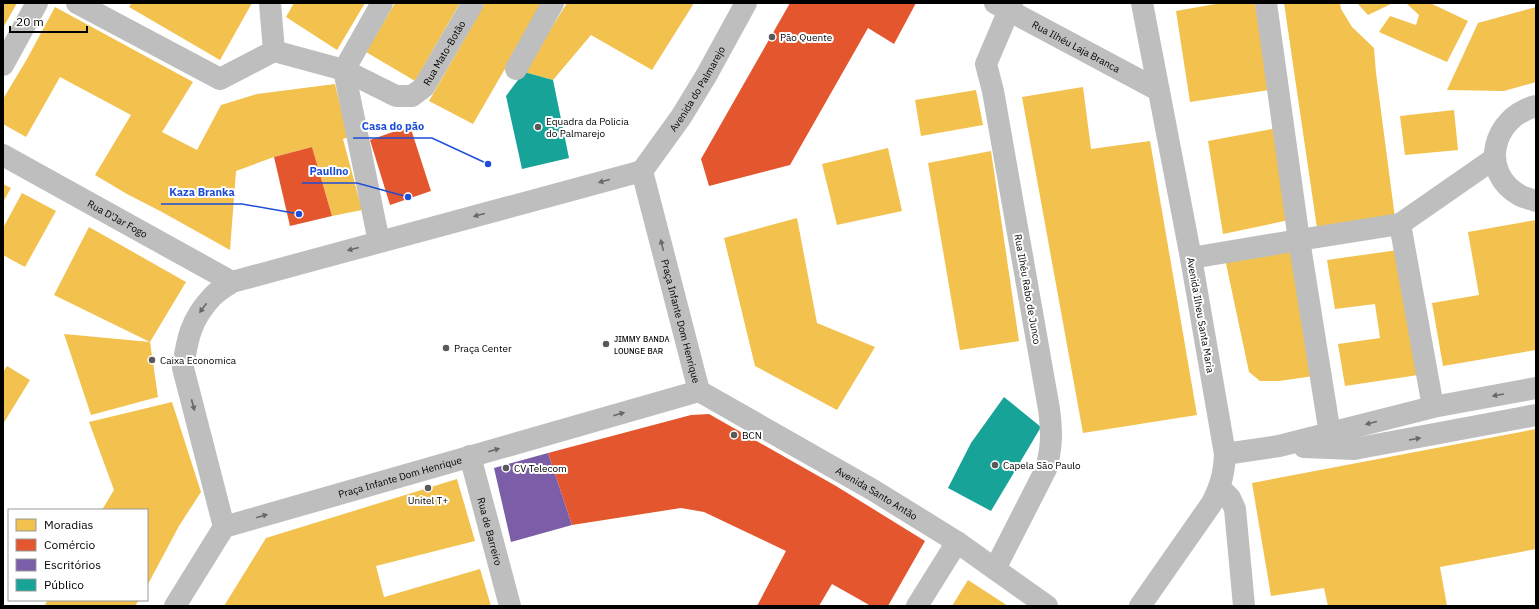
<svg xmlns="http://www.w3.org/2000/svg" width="1539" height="609" font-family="'IBM Plex Sans',sans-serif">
	<rect width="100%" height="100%" fill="#fff"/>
	<g fill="#f2c14e">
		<path d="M3,3H17L3,28Z"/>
		<path d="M132,3H252L220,60L129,7Z"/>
		<path d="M294,3H365L337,50L286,17Z"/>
		<path d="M395,3H460L415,81L366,52Z"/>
		<path d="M485,3H543L473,124L429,101Z"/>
		<path d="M567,3H694L652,70L591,35L553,80L524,72Z"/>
		<path d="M1221,3H1255L1269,90L1190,102L1176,11Z"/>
		<path d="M1284,3H1340L1341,9L1352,27L1374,48L1376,73L1395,218L1317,228Z"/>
		<path d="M1357,3H1393L1368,15Z"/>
		<path d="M1406,3H1430L1468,21L1447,62L1379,32L1390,16L1416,25L1419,15Z"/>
		<path d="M55,7L193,82L162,132L197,150L221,105L257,94L335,84L348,137L343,139L362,210L332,216L312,147L274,157L236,171L230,250L162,212L127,194L95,175L131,115L60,77L26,137L3,124V99L27,59Z"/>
		<path d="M1536,7V82L1504,91L1447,90L1478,23Z"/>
		<path d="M1083,87L1091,149L1150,141L1197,415L1083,433L1022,97Z"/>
		<path d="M976,90L983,125L921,136L915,100Z"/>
		<path d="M1454,110L1458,150L1405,155L1400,116Z"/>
		<path d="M1277,128L1294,219L1223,234L1208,141Z"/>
		<path d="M888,148L902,211L837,225L822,164Z"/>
		<path d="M991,151L1019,341L960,350L928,163Z"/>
		<path d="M3,184L11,188L3,202Z"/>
		<path d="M22,193L56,211L25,267L3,255V228Z"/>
		<path d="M797,218L817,323L875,347L837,410L755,366L724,238Z"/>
		<path d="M1536,220V350L1443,366L1432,303L1479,295L1468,232Z"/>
		<path d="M89,227L186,282L150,342L54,295Z"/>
		<path d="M1295,240L1314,376L1279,381H1260L1249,372L1224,254Z"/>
		<path d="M1405,249L1425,374L1345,386L1338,344L1380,338L1375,304L1335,309L1327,260Z"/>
		<path d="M64,334L150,342L158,397L91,415Z"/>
		<path d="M7,366L30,380L3,424V372Z"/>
		<path d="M172,402L201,492L179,526L147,586V510H102L114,490L89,422Z"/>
		<path d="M1536,429V549L1440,567L1447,606H1328L1324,588L1271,596L1252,483Z"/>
		<path d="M457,479L475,541L376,566L384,597L480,569L491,606H224L266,538Z"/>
		<path d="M968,580L1008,606H952Z"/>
		<path d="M48,600H139L135,606H44Z"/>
	</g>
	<g fill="#e4572e">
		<path d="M790,3H916L894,44L868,28L790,165L709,186L701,159Z"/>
		<path d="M410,126L431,191L390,205L370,140Z"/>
		<path d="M312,147L332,216L290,226L274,157Z"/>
		<path d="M709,414L836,486L925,541L888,606H871L832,584L819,606H757L786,551L704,512L681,508L572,525L548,453L691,415Z"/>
	</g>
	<path fill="#7b5ea7" d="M548,453L572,525L511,542L494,468Z"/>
	<g fill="#17a398">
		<path d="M524,72L553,80L569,158L522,169L506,96Z"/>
		<path d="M1004,397L1041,427L991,511L948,488L971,443Z"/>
	</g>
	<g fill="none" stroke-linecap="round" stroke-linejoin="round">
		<g stroke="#bebebe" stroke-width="22">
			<path id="s1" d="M77,3L220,79L274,51L344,70L396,96H412L424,87L473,3"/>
			<path d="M270,3L274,51"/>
			<path id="s2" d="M995,3L1158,90"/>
			<path d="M1266,3L1299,240L1330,434"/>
			<path d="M3,65L37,3"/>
			<path d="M516,69L553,3"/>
			<path d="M344,70L379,242"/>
			<path d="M344,70L382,3"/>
			<path d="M1536,106C1492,117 1478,173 1521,196C1525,198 1531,199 1536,201"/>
			<path id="s3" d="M3,155L232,282"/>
			<path id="s4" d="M642,171L699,391"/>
			<path id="s5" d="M642,171L681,117L706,76L746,3"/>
			<path d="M1191,258L1299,240L1400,224"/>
			<path id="s6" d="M699,391L873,490L957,542L1047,606"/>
			<path d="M1433,407L1400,224L1495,158"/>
			<path d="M1304,447L1354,449L1536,415"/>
			<path d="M1225,454L1279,446L1433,407L1536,388"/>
			<path id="s7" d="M470,456L510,606"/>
			<path d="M1220,488L1230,498L1235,509L1244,606"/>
			<path d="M224,527L183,368C187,339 191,319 212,297C217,291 225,287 232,282L642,171"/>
			<path id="s8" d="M224,527L699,391"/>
			<path d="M995,569L1046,469C1052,447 1052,432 1049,409L993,91L986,64L1012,3"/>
			<path d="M175,606L224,527"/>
			<path d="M917,606L957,542"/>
			<path d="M1140,606L1212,503C1221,485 1224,474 1225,454L1191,258L1142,3"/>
		</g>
	</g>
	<defs><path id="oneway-solid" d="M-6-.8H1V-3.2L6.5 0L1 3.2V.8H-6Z"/></defs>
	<g fill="#686868">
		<use href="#oneway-solid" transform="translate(604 181) rotate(165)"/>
		<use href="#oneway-solid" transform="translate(479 215) rotate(165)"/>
		<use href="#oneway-solid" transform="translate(662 245) rotate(-104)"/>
		<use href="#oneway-solid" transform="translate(353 249) rotate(165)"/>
		<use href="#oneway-solid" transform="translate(203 308) rotate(127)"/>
		<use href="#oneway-solid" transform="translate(1498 395) rotate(170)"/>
		<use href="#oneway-solid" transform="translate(193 405) rotate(75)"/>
		<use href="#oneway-solid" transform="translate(619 414) rotate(-16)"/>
		<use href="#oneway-solid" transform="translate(1371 423) rotate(166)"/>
		<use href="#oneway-solid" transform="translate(1415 439) rotate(-10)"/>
		<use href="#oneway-solid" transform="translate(494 450) rotate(-16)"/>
		<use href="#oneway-solid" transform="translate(262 516) rotate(-16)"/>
	</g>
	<g fill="#595959" stroke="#fff" stroke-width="1.5">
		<circle cx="772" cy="37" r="4"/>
		<circle cx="538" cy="127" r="4"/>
		<circle cx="606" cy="344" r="4"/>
		<circle cx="446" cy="348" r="4"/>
		<circle cx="152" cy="360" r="4"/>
		<circle cx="734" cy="435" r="4"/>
		<circle cx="995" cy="465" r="4"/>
		<circle cx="506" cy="468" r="4"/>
		<circle cx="428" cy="488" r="4"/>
	</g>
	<g text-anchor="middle" stroke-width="4" stroke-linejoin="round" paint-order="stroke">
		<g font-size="10" fill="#000" stroke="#fff" text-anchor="start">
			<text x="780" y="41">Pão Quente</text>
			<text x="546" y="125">Equadra da Policia<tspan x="546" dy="12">do Palmarejo</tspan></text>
			<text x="614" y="342">ᴊɪᴍᴍʏ ʙᴀɴᴅᴀ<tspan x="614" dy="12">ʟᴏᴜɴɢᴇ ʙᴀʀ</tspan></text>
			<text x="454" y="352">Praça Center</text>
			<text x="160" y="364">Caixa Economica</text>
			<text x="742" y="439">BCN</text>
			<text x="1003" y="469">Capela São Paulo</text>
			<text x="514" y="472">CV Telecom</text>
			<text x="428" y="504" text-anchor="middle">Unitel T+</text>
		</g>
		<g font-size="10" fill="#000" stroke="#fff">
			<text dy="4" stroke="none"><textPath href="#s2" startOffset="92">Rua Ilhéu Laja Branca</textPath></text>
			<text dy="4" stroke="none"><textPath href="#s1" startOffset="424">Rua Mato-Botão</textPath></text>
			<text dy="4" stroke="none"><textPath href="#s5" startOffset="99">Avenida do Palmarejo</textPath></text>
			<text dy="4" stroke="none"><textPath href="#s3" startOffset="131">Rua D'Jar Fogo</textPath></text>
			<text transform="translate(1028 289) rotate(80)" y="4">Rua Ilhéu Rabo de Junco</text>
			<text transform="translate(1201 315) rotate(80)" y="4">Avenida Ilheu Santa Maria</text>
			<text dy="4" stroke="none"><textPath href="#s4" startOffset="155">Praça Infante Dom Henrique</textPath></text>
			<text dy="4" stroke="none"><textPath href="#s8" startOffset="183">Praça Infante Dom Henrique</textPath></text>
			<text dy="4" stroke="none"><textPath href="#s6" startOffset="205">Avenida Santo Antão</textPath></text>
			<text dy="4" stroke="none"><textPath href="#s7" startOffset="78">Rua de Barreiro</textPath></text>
		</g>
	</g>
	<path fill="none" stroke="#1d4ed8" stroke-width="1.5" d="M488 164L432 138H353M408 197L357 183H302M299 214L242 204H161"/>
	<g fill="#1d4ed8" stroke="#fff" stroke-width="1.5">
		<circle cx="488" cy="164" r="4"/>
		<circle cx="408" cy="197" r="4"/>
		<circle cx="299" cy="214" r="4"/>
	</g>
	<g font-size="11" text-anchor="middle" font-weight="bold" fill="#1d4ed8" stroke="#fff" stroke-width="4" stroke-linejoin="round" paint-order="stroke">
		<text x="393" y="130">Casa do pão</text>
		<text x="329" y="175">Paulino</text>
		<text x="202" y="196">Kaza Branka</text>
	</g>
	<rect width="1539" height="609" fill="none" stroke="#000000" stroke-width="8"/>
	<rect x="8" y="509" width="140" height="92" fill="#ffffff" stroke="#999999"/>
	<rect x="16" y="519" width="20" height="12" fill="#f2c14e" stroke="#999999"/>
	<text x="44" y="529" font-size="12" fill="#000000">Moradias</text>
	<rect x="16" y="539" width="20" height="12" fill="#e4572e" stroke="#999999"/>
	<text x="44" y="549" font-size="12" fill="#000000">Comércio</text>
	<rect x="16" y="559" width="20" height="12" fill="#7b5ea7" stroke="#999999"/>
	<text x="44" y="569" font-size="12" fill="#000000">Escritórios</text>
	<rect x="16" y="579" width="20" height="12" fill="#17a398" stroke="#999999"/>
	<text x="44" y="589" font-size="12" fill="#000000">Público</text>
	<path d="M10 26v6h77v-6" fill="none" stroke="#000000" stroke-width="2"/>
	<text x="16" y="26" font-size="12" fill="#000000" stroke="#ffffff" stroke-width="3" paint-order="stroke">20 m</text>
</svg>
